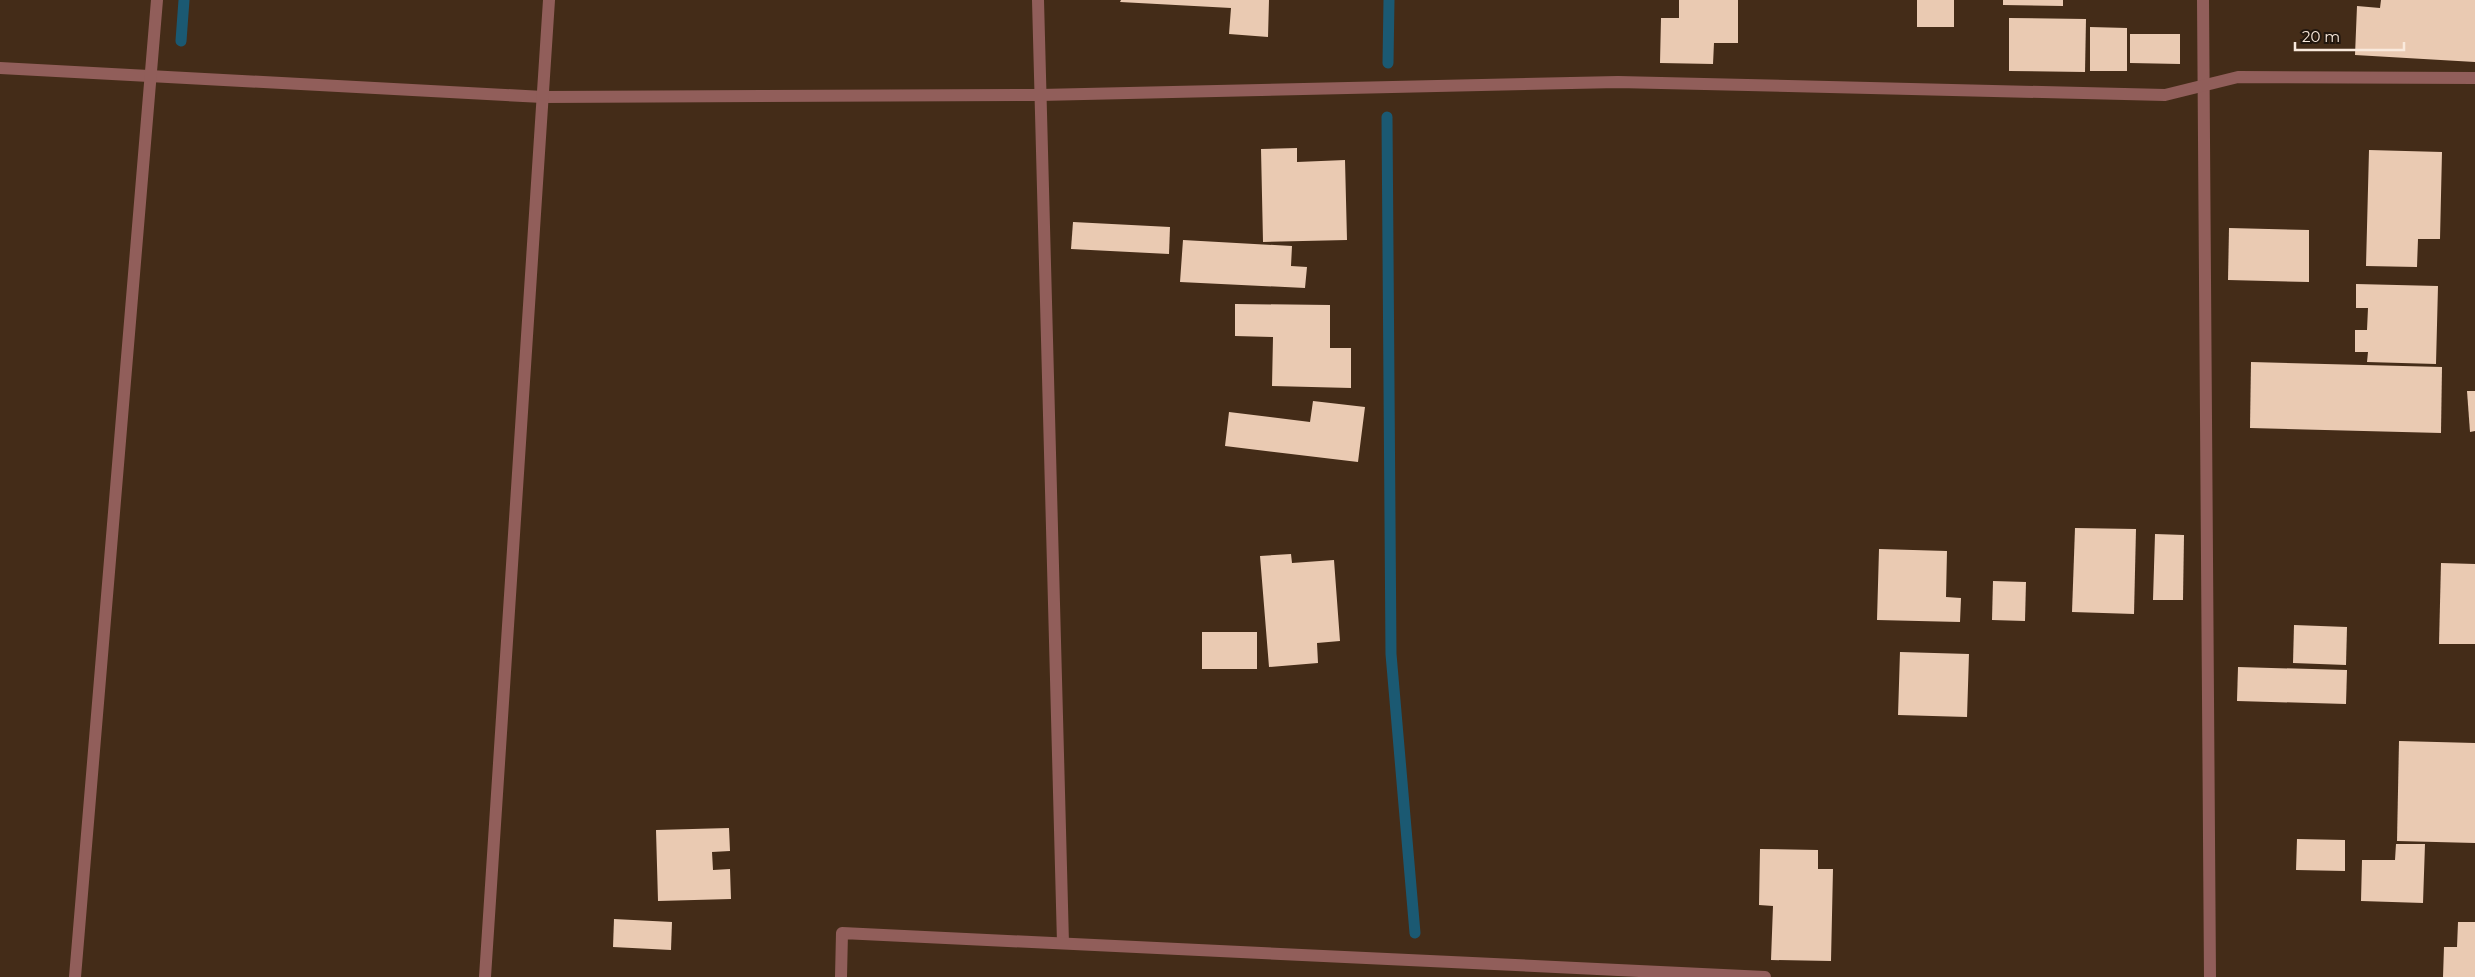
<svg xmlns="http://www.w3.org/2000/svg" width="2475" height="977" font-family="Montserrat,sans-serif">
	<rect width="100%" height="100%" fill="#442c18"/>
	<g fill="none" stroke-linecap="round" stroke-linejoin="round">
		<g stroke="#1b5972" stroke-width="11">
			<path d="M181,41L184,0"/>
			<path d="M1388,63L1389,0"/>
			<path d="M1387,117L1391,654L1415,933"/>
		</g>
	</g>
	<g fill="#eacab2">
		<path d="M1121,0H1269L1268,37L1229,34L1231,8L1120,2Z"/>
		<path d="M1679,0H1738V43H1714L1713,64L1660,63L1661,18H1679Z"/>
		<rect x="1917" y="0" width="37" height="27"/>
		<path d="M2003,0H2063V6L2003,5Z"/>
		<path d="M2381,0H2475V62L2355,55L2357,6L2380,8Z"/>
		<path d="M2009,18L2086,19L2085,72L2009,71Z"/>
		<path d="M2090,27L2127,28V71H2090Z"/>
		<path d="M2130,34H2180V64L2130,63Z"/>
		<path d="M1297,148V162L1345,160L1347,240L1263,242L1261,149Z"/>
		<path d="M2369,150L2442,152L2440,239H2418L2417,267L2366,266Z"/>
		<path d="M1073,222L1170,227L1169,254L1071,249Z"/>
		<path d="M2229,228L2309,230V282L2228,280Z"/>
		<path d="M1183,240L1292,246L1291,266L1307,267L1305,288L1180,282Z"/>
		<path d="M2356,284L2438,286L2436,364L2367,362L2368,352H2355V330H2367L2368,308H2356Z"/>
		<path d="M1235,304L1330,305V348H1351V388L1272,386L1273,337L1235,336Z"/>
		<path d="M2251,362L2442,367L2441,433L2250,428Z"/>
		<path d="M2467,391H2475V431L2470,432Z"/>
		<path d="M1313,401L1365,407L1358,462L1225,446L1229,412L1310,422Z"/>
		<path d="M2075,528L2136,529L2134,614L2072,612Z"/>
		<path d="M2155,534L2184,535L2183,600H2153Z"/>
		<path d="M1879,549L1947,551L1946,597L1961,598L1960,622L1877,620Z"/>
		<path d="M1291,554L1292,563L1334,560L1340,641L1317,643L1318,663L1269,667L1260,556Z"/>
		<path d="M2441,563L2475,564V644H2439Z"/>
		<path d="M1993,581L2026,582L2025,621L1992,620Z"/>
		<path d="M2294,625L2347,627L2346,665L2293,663Z"/>
		<rect x="1202" y="632" width="55" height="37"/>
		<path d="M1900,652L1969,654L1967,717L1898,715Z"/>
		<path d="M2238,667L2347,670L2346,704L2237,701Z"/>
		<path d="M2399,741L2475,743V843L2397,841Z"/>
		<path d="M729,828L730,851L712,852L713,870L730,869L731,899L658,901L656,830Z"/>
		<path d="M2297,839L2345,840V871L2296,870Z"/>
		<path d="M2396,844H2425L2423,903L2361,901L2362,860H2395Z"/>
		<path d="M1760,849L1818,850V869H1833L1831,961L1771,960L1773,906L1759,905Z"/>
		<path d="M614,919L672,922L671,950L613,947Z"/>
		<path d="M2458,922H2475V977H2443L2444,947H2457Z"/>
	</g>
	<g fill="none" stroke-linecap="round" stroke-linejoin="round">
		<g stroke="#915e5a" stroke-width="12">
			<path d="M1038,0L1063,943"/>
			<path d="M2203,0L2210,977"/>
			<path d="M0,68L543,97L1040,95L1618,82L2165,95L2238,77L2475,78"/>
			<path d="M75,977L157,0"/>
			<path d="M485,977L549,0"/>
			<path d="M841,977L842,933L1765,977"/>
		</g>
	</g>
	<path d="M2295 42v8h109v-8" fill="none" stroke="#faeadd" stroke-width="2.5"/>
	<text x="2302" y="42" font-size="15" fill="#faeadd" stroke="#22170e" stroke-width="4" paint-order="stroke">20 m</text>
</svg>
